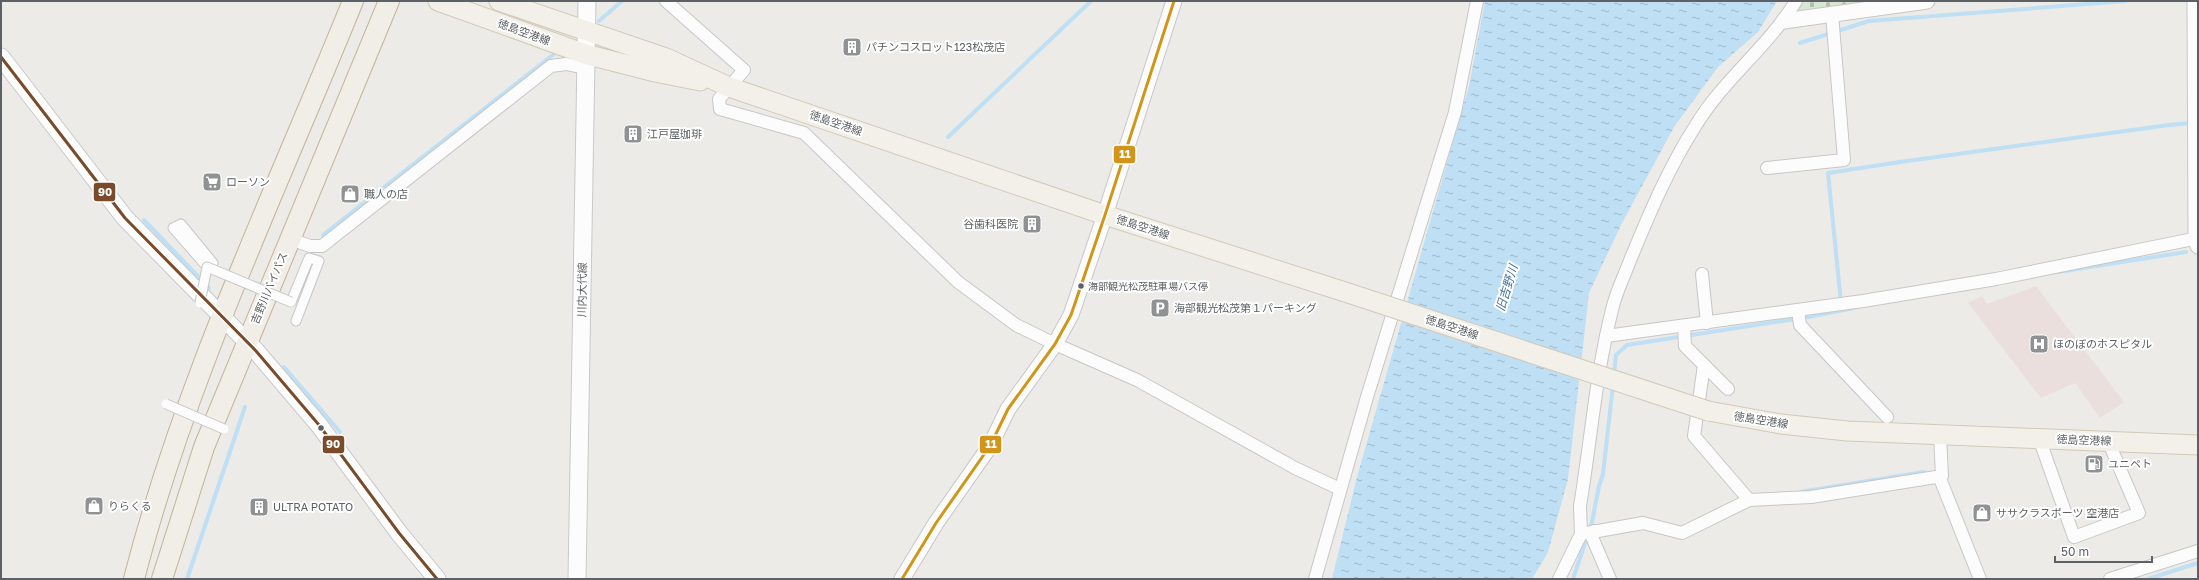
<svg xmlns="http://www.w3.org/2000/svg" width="2199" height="580" font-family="'Golos Text','Noto Sans JP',sans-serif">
	<defs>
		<pattern id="cemetery-stones" width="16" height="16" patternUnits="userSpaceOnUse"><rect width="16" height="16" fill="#d7e7d4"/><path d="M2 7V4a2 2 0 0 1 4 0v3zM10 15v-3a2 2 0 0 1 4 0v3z" fill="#b2bfb0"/></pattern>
		<pattern id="water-ripples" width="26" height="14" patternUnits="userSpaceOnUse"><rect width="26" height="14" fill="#bedff4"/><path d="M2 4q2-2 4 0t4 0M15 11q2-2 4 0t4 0" fill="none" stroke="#9eb8c9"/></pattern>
	</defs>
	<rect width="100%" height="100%" fill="#ecebe8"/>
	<path fill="#ebdfdd" d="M2036,286L2124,402L2100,418L2075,383L2041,398L1968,303L1982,296L1987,304Z"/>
	<path fill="url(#cemetery-stones)" d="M1803,1H1869L1801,12L1799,9Z"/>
	<path fill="url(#water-ripples)" d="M1485,1H1777L1758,32L1718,67L1674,127L1622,223L1589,293L1568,479L1548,552L1532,579H1332L1357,477L1469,86Z"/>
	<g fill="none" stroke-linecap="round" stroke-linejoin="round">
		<g stroke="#bedff4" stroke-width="4">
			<path d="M599,21L622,1"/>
			<path d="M1800,43L1869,21L2126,1"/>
			<path d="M948,137L1091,1"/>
			<path d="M144,220L209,288"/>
			<path d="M323,235L554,54"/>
			<path d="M2058,272L2186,252"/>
			<path d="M1841,303L1828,173L1900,162L2169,125L2192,123"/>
			<path d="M284,367L340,432"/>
			<path d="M1614,375L1616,355L1627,345L1808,317L1854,308"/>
			<path d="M1800,492L1924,472"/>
			<path d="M187,579L245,407"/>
			<path d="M1573,579L1592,522L1599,486L1603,474L1613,385"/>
			<path d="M2148,579L2198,563"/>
		</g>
		<defs>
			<g id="pedestrian">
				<path d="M207,267L173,228L181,224L213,263"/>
				<path d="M291,302L309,258L319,261L296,321"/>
			</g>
			<g id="minor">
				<path d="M666,1L744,70L719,99L720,109L804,133L958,282L1016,325L1055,344L1137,380L1295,468L1340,489"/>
				<path d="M1767,168L1844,160L1832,14"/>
				<path d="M290,239L310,246H322L551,66L566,64L585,68"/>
				<path d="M1702,274L1707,323"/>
				<path d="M1798,310L1800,325L1887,417"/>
				<path d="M1684,326L1685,346L1728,389"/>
				<path d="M1606,336L1863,301L1996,279L2198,238"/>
				<path d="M1704,365L1694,436L1749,500"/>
				<path d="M2039,438L2074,537L2139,513L2108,441"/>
				<path d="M1939,476L1980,579"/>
				<path d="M1594,531L1592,537L1610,579"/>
				<path d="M1581,534L1643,523L1682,533L1749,500L1811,497L1942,476L1940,435"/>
				<path d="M1315,579L1367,397L1455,112L1477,1"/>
				<path d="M1559,579L1581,534L1580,506C1591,440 1596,371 1613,306C1617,290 1625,274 1631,258C1650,212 1669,167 1696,125C1724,79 1768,47 1796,1"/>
				<path d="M2110,579L2198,551"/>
			</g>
			<g id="tertiary">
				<path d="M2195,1L2196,238L2198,246"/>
				<path d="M1784,21L1927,1"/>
				<path d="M902,579L936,523L990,446L1008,409L1055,344L1071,315L1105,215L1174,1"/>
			</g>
			<g id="secondary">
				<path d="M1,57L125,218L256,351L319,425L399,533L437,579"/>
				<path d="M577,579L587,1"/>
			</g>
			<g id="primary">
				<path d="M438,1L585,54L655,72L700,81"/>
				<path d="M499,1L666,58L729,87L1105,215L1342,291"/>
				<path d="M1708,411L1781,424L1847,431L2198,445"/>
			</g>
			<g id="trunk">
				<path d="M134,579C185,380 276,191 353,1"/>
				<path d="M162,579L204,447L389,1"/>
			</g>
		</defs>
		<use href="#pedestrian" stroke="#c7c7c7" stroke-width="11"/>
		<use href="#minor" stroke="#c7c7c7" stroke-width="14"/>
		<use href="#tertiary" stroke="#c7c7c7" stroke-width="17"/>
		<use href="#secondary" stroke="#c9c9c9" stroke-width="19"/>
		<use href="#primary" stroke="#d2cab8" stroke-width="21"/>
		<use href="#trunk" stroke="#c2b397" stroke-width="22"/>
		<use href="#pedestrian" stroke="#fcfcfc" stroke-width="9"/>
		<use href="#minor" stroke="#fcfcfc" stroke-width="12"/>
		<use href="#tertiary" stroke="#fcfcfc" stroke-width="15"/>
		<use href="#secondary" stroke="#fcfcfc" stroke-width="17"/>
		<use href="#primary" stroke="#f2f0e9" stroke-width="19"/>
		<use href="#trunk" stroke="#f0eee6" stroke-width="20"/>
		<defs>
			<g id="pedestrian-bridge">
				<path d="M200,303L207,267L291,302"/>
				<path d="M166,404L224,429"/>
			</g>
			<path id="primary-bridge" d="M1342,291L1708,411"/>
		</defs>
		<use href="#pedestrian-bridge" stroke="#c7c7c7" stroke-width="11" stroke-linecap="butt"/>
		<use href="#primary-bridge" stroke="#d2cab8" stroke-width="21" stroke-linecap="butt"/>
		<use href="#pedestrian-bridge" stroke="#fcfcfc" stroke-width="9"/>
		<use href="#primary-bridge" stroke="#f2f0e9" stroke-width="19"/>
		<defs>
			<path id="bus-1" d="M1,57L125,218L256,351L319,425L399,533L437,579"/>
			<path id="bus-2" d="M902,579L936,523L990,446L1008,409L1055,344L1071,315L1105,215L1174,1"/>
		</defs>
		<use href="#bus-1" stroke="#fff" stroke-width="6"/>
		<use href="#bus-2" stroke="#fff" stroke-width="6"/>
		<use href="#bus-1" stroke="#7a4b2a" stroke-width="3"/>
		<use href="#bus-2" stroke="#d09519" stroke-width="3"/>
	</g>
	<defs>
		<symbol id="building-square" viewBox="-11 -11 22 22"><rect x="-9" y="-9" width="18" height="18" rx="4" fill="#8f9193" stroke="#fff"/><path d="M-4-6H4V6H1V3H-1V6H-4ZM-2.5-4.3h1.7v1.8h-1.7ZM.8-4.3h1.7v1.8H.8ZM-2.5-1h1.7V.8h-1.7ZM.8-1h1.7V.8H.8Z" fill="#fff"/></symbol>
		<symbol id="supermarket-square" viewBox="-11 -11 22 22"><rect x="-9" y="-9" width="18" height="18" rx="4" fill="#8f9193" stroke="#fff"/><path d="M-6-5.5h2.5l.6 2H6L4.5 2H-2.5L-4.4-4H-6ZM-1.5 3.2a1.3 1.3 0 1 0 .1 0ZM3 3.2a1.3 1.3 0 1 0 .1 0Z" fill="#fff"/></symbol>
		<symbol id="shop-square" viewBox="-11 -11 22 22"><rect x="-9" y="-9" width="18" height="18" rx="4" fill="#8f9193" stroke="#fff"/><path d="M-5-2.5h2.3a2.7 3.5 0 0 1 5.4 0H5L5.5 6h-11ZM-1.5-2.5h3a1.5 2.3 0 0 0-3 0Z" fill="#fff"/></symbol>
		<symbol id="parking-square" viewBox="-11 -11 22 22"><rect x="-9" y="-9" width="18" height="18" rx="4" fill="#8f9193" stroke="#fff"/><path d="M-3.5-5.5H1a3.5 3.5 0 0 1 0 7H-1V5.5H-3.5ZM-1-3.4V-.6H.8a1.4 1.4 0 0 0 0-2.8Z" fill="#fff"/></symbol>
		<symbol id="hospital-square" viewBox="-11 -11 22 22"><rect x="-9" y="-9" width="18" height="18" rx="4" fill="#8f9193" stroke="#fff"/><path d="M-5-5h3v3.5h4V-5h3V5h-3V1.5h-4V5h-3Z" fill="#fff"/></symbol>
		<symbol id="fuel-square" viewBox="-11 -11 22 22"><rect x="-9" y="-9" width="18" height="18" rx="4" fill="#8f9193" stroke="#fff"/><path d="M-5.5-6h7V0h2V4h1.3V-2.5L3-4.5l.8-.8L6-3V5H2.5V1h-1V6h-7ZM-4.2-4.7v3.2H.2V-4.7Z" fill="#fff"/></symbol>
	</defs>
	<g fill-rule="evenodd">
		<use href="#building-square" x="841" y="36" width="22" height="22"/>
		<use href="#building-square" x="622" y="123" width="22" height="22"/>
		<use href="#supermarket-square" x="201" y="171" width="22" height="22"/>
		<use href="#shop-square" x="339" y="183" width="22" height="22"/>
		<use href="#building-square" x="1021" y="213" width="22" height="22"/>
		<use href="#parking-square" x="1149" y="297" width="22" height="22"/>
		<use href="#hospital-square" x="2028" y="333" width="22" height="22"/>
		<use href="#fuel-square" x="2083" y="453" width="22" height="22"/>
		<use href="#shop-square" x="83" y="495" width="22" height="22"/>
		<use href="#building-square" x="248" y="496" width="22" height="22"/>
		<use href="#shop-square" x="1971" y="502" width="22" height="22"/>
	</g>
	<g fill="#5d6165" stroke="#fff" stroke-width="1.5">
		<circle cx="1081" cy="286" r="3.5"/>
		<circle cx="321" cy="428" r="3.5"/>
	</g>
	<g text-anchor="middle" stroke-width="4" stroke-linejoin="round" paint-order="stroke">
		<g font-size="10" fill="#5d6165" stroke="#fff" text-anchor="start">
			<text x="1088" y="290">海部観光松茂駐車場バス停</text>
		</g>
		<g font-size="11" fill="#5d6165" stroke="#fff">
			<text transform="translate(524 32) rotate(20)" y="4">徳島空港線</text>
			<text transform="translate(836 123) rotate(19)" y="4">徳島空港線</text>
			<text transform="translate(1143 227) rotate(18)" y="4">徳島空港線</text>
			<text transform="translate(269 288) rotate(-67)" y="4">吉野川バイパス</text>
			<text transform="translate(582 290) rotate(-89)" y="4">川内大代線</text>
			<text transform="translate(1452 327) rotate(18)" y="4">徳島空港線</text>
			<text transform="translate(1761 420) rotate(9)" y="4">徳島空港線</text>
			<text transform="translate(2084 440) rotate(2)" y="4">徳島空港線</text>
		</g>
		<g font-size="11" fill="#5d6165" stroke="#fff" text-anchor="start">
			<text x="866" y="51">パチンコスロット123松茂店</text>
			<text x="647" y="138">江戸屋珈琲</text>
			<text x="226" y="186">ローソン</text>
			<text x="364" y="198">職人の店</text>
			<text x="1018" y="228" text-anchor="end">谷歯科医院</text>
			<text x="1174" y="312">海部観光松茂第１パーキング</text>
			<text x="2053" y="348">ほのぼのホスピタル</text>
			<text x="2108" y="468">ユニペト</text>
			<text x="108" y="510">りらくる</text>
			<text x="273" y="511">ULTRA POTATO</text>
			<text x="1996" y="517">ササクラスポーツ 空港店</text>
		</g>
		<g font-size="12" font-style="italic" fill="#4576a2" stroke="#fff">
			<text transform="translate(1507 288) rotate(-73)" y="4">旧吉野川</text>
		</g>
	</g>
	<g stroke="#fff" stroke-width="1.5">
		<rect x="1113" y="145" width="23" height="19" rx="4" fill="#d09519"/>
		<rect x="93" y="182" width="23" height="20" rx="4" fill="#7a4b2a"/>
		<rect x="322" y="435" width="23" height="19" rx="4" fill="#7a4b2a"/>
		<rect x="979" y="435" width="23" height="19" rx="4" fill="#d09519"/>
	</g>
	<g font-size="11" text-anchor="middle" font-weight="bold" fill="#fff">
		<text x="1125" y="158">11</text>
		<text x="105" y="196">90</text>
		<text x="333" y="448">90</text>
		<text x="991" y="448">11</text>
	</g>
	<rect width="2199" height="580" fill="none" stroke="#5d6165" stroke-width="4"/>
	<path d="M2055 556v6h97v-6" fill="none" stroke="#5d6165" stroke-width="2"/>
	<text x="2061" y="556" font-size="12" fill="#5d6165" stroke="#ffffff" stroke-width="3" paint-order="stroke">50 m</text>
</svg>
